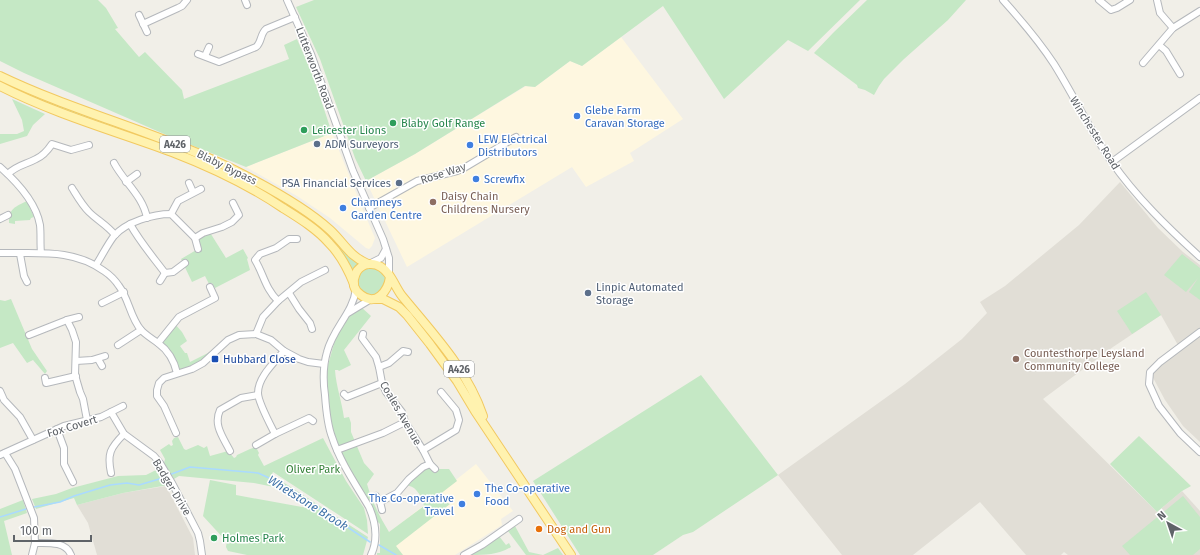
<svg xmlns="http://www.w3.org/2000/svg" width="1200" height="555" font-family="'Fira Sans',sans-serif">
	<rect width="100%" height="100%" fill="#f1efe8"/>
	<g fill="#fef7e0">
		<path d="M621,37L683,119L630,153L634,161L586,187L572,167L407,267L366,181L415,154L526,86L535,87L570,61L582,66Z"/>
		<path d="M332,133L363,210L375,238L372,246L369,249L366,248L330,218L297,196L246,167Z"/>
		<path d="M476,464L513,511L501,519L502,525L455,555H400L390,532Z"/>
	</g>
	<g fill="#e1ded6">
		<path d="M1120,182L1158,228L1183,252L1200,265V442L1183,426L1165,400L1150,372L1179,347L1161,315L1113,347L1043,399L1157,512L1182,491L1200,511V555H1068L1064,552L1061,555H1026L980,502L913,555H842L778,475L905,384L962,339L987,313L980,302L1005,286L1079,225Z"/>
		<path d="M166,486L193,538L195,555H97L88,523L77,505L123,493Z"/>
	</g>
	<g fill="#c5e8c5">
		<path d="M0,0H98L106,8L118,28L115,29L139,57L145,52L182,90L184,99L289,59L284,45L297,39L313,76L332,133L246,167L171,137L24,73L0,61Z"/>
		<path d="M314,0H860L808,51L788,40L724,99L663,6L582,66L570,61L535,87L525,86L415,154L366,181L355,158L320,59L296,7Z"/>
		<path d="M867,0H966L948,20L904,59L884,79L879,86L874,95L865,90L858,88L857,85L814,53L833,33Z"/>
		<path d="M0,79L194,154L248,180L292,206L316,223L328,233L344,252L360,264L352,273L346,259L267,194L26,95L0,82Z"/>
		<path d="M12,99L45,114L33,125L27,136L0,144V134H17L24,131L22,120Z"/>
		<path d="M27,201L34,217L31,218L30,220L15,221V224L9,223C9,208 15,207 27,201Z"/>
		<path d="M209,231L226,258L243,249L248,258L247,259L250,270L215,288L212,283L209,284L205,276L192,282L181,259L198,249L195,238Z"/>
		<path d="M1182,254L1200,268V300L1189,292L1198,278L1186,292L1164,275Z"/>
		<circle cx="372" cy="281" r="14"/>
		<path d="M1146,292L1161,315L1132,334L1117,311Z"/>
		<path d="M11,299L32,349L47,371L45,374L33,360L27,363L13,343L0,348V300L5,301Z"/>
		<path d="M361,307L371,316L344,350L351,365L339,371L338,370H335C336,386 342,402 344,418L349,417L351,423V432L364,463L374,474L367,484C372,502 380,517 389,532L424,506C423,500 419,492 414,488C411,486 408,486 405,484L430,464L435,469H449L457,481L435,498L450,504L396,546L403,555H377V553H380V524L373,517L332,437L323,375L328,365L337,333L347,314Z"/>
		<path d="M174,323L182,332L187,341L180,346L185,353H187L190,362L212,351L211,357L177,373L175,363L158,343Z"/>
		<path d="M701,375L778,475L693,532L683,535L653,555H580L533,481Z"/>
		<path d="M1139,436L1191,486L1182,491L1157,512L1110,464Z"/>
		<path d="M178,437L184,449L186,450L198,445L204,448L207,446L210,456L228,451L234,458L236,457L237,455L250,449L256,447L259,453L258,455L264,466L323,438L346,481L364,508L367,520L368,534L273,472L271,476L286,484L368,537L363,555H247L228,551L226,547L227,540H225L203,516L210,480L236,485V495L313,509L274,487L254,483L179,476L174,479L164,463L165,459L160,450L169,444L171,446L173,445L172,441L174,438Z"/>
		<path d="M158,469L168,485L123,493L77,505L74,498L36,509L32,499L56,494L72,488L118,476L146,475Z"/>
		<path d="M1183,496L1200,517V549L1193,555H1130L1122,546Z"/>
		<path d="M23,500L27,513L4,521L12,555H0V509Z"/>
		<path d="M515,526L529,552L543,555L558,548L563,555H526L508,531Z"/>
		<path d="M499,536L506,545L509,543L511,547C498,555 486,555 470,555Z"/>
	</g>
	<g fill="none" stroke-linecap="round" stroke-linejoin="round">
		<g stroke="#aadaff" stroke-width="1.5">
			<path d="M169,475L190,467L258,473L276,481L294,492L370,542"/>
			<path d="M34,507L60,502L74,496L110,485L127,483L139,485L166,477"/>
			<path d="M0,517L26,509"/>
			<path d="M379,545L396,555"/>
		</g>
		<defs>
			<g id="minor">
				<path d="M245,0L247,5"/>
				<path d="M287,0L311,54L353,171L383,239L389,258V275"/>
				<path d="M1003,0C1021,20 1039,41 1054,64C1074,96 1090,130 1111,161C1136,197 1168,228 1200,257"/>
				<path d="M1099,0L1111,10L1117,8L1130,0"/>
				<path d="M1157,0L1160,13L1173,28"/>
				<path d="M139,15L147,32"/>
				<path d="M143,24L178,8L182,6L187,0"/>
				<path d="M1159,45L1166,51L1180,74"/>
				<path d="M198,54L219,62L224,60L256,47C262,42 260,34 266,29L295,17"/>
				<path d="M205,56L209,47"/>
				<path d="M1143,63L1173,28L1200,11"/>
				<path d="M1112,162L1200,98"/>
				<path d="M114,163C124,182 143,196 147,218"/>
				<path d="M0,167C17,182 36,202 40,225C41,234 40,244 41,253"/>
				<path d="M8,174C17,165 25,165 36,159C43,156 48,150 52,144L71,150L89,145"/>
				<path d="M126,182L137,174"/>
				<path d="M189,183L193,192"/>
				<path d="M72,188C77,196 82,205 89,212C97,220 107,225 115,235"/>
				<path d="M369,208L417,181L457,171L464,168L516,137"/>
				<path d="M171,214L178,201L201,189"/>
				<path d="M0,219L8,215"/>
				<path d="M130,224C140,242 153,257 165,273L173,272L185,263"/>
				<path d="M195,238L203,233L222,227L232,222L239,215L233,203"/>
				<path d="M0,253C37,254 72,248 104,271C110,275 115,280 119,286C129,299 130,317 141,330C146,335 152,339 158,343C169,351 174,360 177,373"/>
				<path d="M20,254L24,276L27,282"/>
				<path d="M371,263L381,258L386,249"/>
				<path d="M96,265C102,256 107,245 114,236C126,222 153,214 171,214L195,238L198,249"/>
				<path d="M160,281L165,273"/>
				<path d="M356,289C353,313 333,328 327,352C323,366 323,381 325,395C326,409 327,424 332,437C340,462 356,485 369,507C376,523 378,540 371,555"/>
				<path d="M289,293L299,309L310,323L312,329"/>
				<path d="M278,301C265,288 264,275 255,260L260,254L276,248L289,239H297"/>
				<path d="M102,303L124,292"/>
				<path d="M348,313L371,299"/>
				<path d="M67,320L79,317"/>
				<path d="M1200,332L1160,362L1150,372L1149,384L1159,406L1180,433L1200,452"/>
				<path d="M256,334L263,317L278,301L301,282L325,270"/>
				<path d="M363,334L362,338L376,357L379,367L382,383L386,392L402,412L405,422L423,450L430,464L435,469"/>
				<path d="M29,335L67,320L72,330L76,342L75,375L80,392L83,399L87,420"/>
				<path d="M158,343L179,317L215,298L210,287"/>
				<path d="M118,345L141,330"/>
				<path d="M284,351C274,363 258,377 258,393C258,402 271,426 275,434L309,418L313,421"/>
				<path d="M98,359L102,366"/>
				<path d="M76,361L92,360L105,356"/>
				<path d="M379,367L389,363L403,351L408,352"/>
				<path d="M45,378L46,383L76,376"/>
				<path d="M0,391L4,400L20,417L33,440"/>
				<path d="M344,394L347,397L382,383"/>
				<path d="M111,412L124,434L154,456L160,463L172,483L198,533L200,541L202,555"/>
				<path d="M57,429L64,448V464L73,482"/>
				<path d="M176,433L164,406L157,396V390L159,383L164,378L192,369L203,363L228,340L239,335L256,334L271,340L284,351L299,359L308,362L324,364"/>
				<path d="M256,445L275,434"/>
				<path d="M337,450L383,433L405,422"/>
				<path d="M423,450L456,430L459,420L456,410L441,392"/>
				<path d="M230,451C223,437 213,425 220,410L241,398L258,395"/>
				<path d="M5,453L15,469L34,518L35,543L32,555"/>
				<path d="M0,455L64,426L101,417L123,406"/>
				<path d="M111,473C107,454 110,448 124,434"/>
				<path d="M376,496L380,502L382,510"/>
				<path d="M380,502L397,493L409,479L423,467L430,464"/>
				<path d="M35,543C47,543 66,541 71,555"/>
				<path d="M464,555L482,545L519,519"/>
			</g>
			<g id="major">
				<path d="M0,76C79,114 166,134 244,175C271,189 307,209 330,230C344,243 349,256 368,264"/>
				<path d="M0,86C55,114 115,131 172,152C211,167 249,185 283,208C299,218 317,229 329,243C341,255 348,269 354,284"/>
				<path d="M390,277C388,291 376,307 361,295C358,293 355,289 354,286C353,281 355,275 357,271C363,263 373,262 381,267C391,273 395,287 402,296C433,334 467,369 483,416"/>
				<path d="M376,299H383L399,307L407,315L430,344L457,381L475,411L571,555"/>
			</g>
		</defs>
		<use href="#minor" stroke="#b5b8bc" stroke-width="8"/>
		<use href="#major" stroke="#f2c960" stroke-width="10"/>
		<use href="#minor" stroke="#fff" stroke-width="6"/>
		<use href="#major" stroke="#fff2af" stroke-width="8"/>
	</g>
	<g fill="#3f7fe0" stroke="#fff" stroke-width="1.5">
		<circle cx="577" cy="116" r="4"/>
		<circle cx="470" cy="145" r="4"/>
		<circle cx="476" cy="179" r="4"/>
		<circle cx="343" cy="208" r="4"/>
		<circle cx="477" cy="494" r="4"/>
		<circle cx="462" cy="504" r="4"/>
	</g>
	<g fill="#2e9e5b" stroke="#fff" stroke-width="1.5">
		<circle cx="393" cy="123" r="4"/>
		<circle cx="304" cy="130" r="4"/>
		<circle cx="214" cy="538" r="4"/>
	</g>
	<g fill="#5c6f8a" stroke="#fff" stroke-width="1.5">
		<circle cx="317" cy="144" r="4"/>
		<circle cx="399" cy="183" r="4"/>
		<circle cx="588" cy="293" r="4"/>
	</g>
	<g fill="#8d6e63" stroke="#fff" stroke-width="1.5">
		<circle cx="433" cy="202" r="4"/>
		<circle cx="1016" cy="359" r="4"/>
	</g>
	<rect fill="#1a4fb4" stroke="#fff" stroke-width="1.5" x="211" y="355" width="8" height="8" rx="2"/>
	<circle fill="#e8710a" stroke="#fff" stroke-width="1.5" cx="539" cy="529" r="4"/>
	<g text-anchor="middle" stroke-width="3" stroke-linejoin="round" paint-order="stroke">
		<g fill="#fff" stroke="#8f9295" stroke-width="1">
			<rect x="160" y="136" width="30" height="16" rx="3"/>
			<rect x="444" y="361" width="30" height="16" rx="3"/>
		</g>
		<g font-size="10" font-weight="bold" fill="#5f6368">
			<text x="175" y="148">A426</text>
			<text x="459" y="373">A426</text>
		</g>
		<g font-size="11" fill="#5f6368" stroke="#fff">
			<text transform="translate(315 68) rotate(69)" y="4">Lutterworth Road</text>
			<text transform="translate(1095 133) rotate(58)" y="4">Winchester Road</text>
			<text transform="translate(227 167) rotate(26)" y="4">Blaby Bypass</text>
			<text transform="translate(443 173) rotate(-18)" y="4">Rose Way</text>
			<text transform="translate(401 413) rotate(60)" y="4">Coales Avenue</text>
			<text transform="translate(72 426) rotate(-17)" y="4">Fox Covert</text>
			<text transform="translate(172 487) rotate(59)" y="4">Badger Drive</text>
		</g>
		<g font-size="11" fill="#366cbe" stroke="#fff" text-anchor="start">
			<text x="585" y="114">Glebe Farm<tspan x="585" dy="13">Caravan Storage</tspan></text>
			<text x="478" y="143">LEW Electrical<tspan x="478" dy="13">Distributors</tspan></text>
			<text x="484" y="183">Screwfix</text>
			<text x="351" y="206">Chamneys<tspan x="351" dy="13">Garden Centre</tspan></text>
			<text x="485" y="492">The Co-operative<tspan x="485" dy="13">Food</tspan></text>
			<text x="454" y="502" text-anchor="end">The Co-operative<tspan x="454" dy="13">Travel</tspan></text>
		</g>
		<g font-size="11" fill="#27864d" stroke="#fff" text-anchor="start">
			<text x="401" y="127">Blaby Golf Range</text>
			<text x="312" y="134">Leicester Lions</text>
			<text x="222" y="542">Holmes Park</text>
		</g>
		<g font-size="11" fill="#4e5e75" stroke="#fff" text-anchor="start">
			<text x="325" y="148">ADM Surveyors</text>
			<text x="391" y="187" text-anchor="end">PSA Financial Services</text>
			<text x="596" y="291">Linpic Automated<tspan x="596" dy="13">Storage</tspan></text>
		</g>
		<g font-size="11" fill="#785e54" stroke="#fff" text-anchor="start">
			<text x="441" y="200">Daisy Chain<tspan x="441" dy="13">Childrens Nursery</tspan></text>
			<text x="1024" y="357">Countesthorpe Leysland<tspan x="1024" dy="13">Community College</tspan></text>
		</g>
		<g font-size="11" fill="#164399" stroke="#fff" text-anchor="start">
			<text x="223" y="363">Hubbard Close</text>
		</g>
		<g font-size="11" fill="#348238" stroke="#fff">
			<text x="313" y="473">Oliver Park</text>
		</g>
		<g font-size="11" fill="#c56008" stroke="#fff" text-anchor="start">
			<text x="547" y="533">Dog and Gun</text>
		</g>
		<g font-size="12" font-style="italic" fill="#4174aa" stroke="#fff">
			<text transform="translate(308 503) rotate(32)" y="4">Whetstone Brook</text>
		</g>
	</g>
	<g transform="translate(1168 523) rotate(320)" stroke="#ffffff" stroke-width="3" paint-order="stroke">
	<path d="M0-3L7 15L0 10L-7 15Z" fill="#5f6368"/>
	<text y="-6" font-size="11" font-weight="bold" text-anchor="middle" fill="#5f6368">N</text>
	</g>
	<path d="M14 535v6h77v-6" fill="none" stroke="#5f6368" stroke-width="2"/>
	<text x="20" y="535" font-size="12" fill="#5f6368" stroke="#ffffff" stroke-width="3" paint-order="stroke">100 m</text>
</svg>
